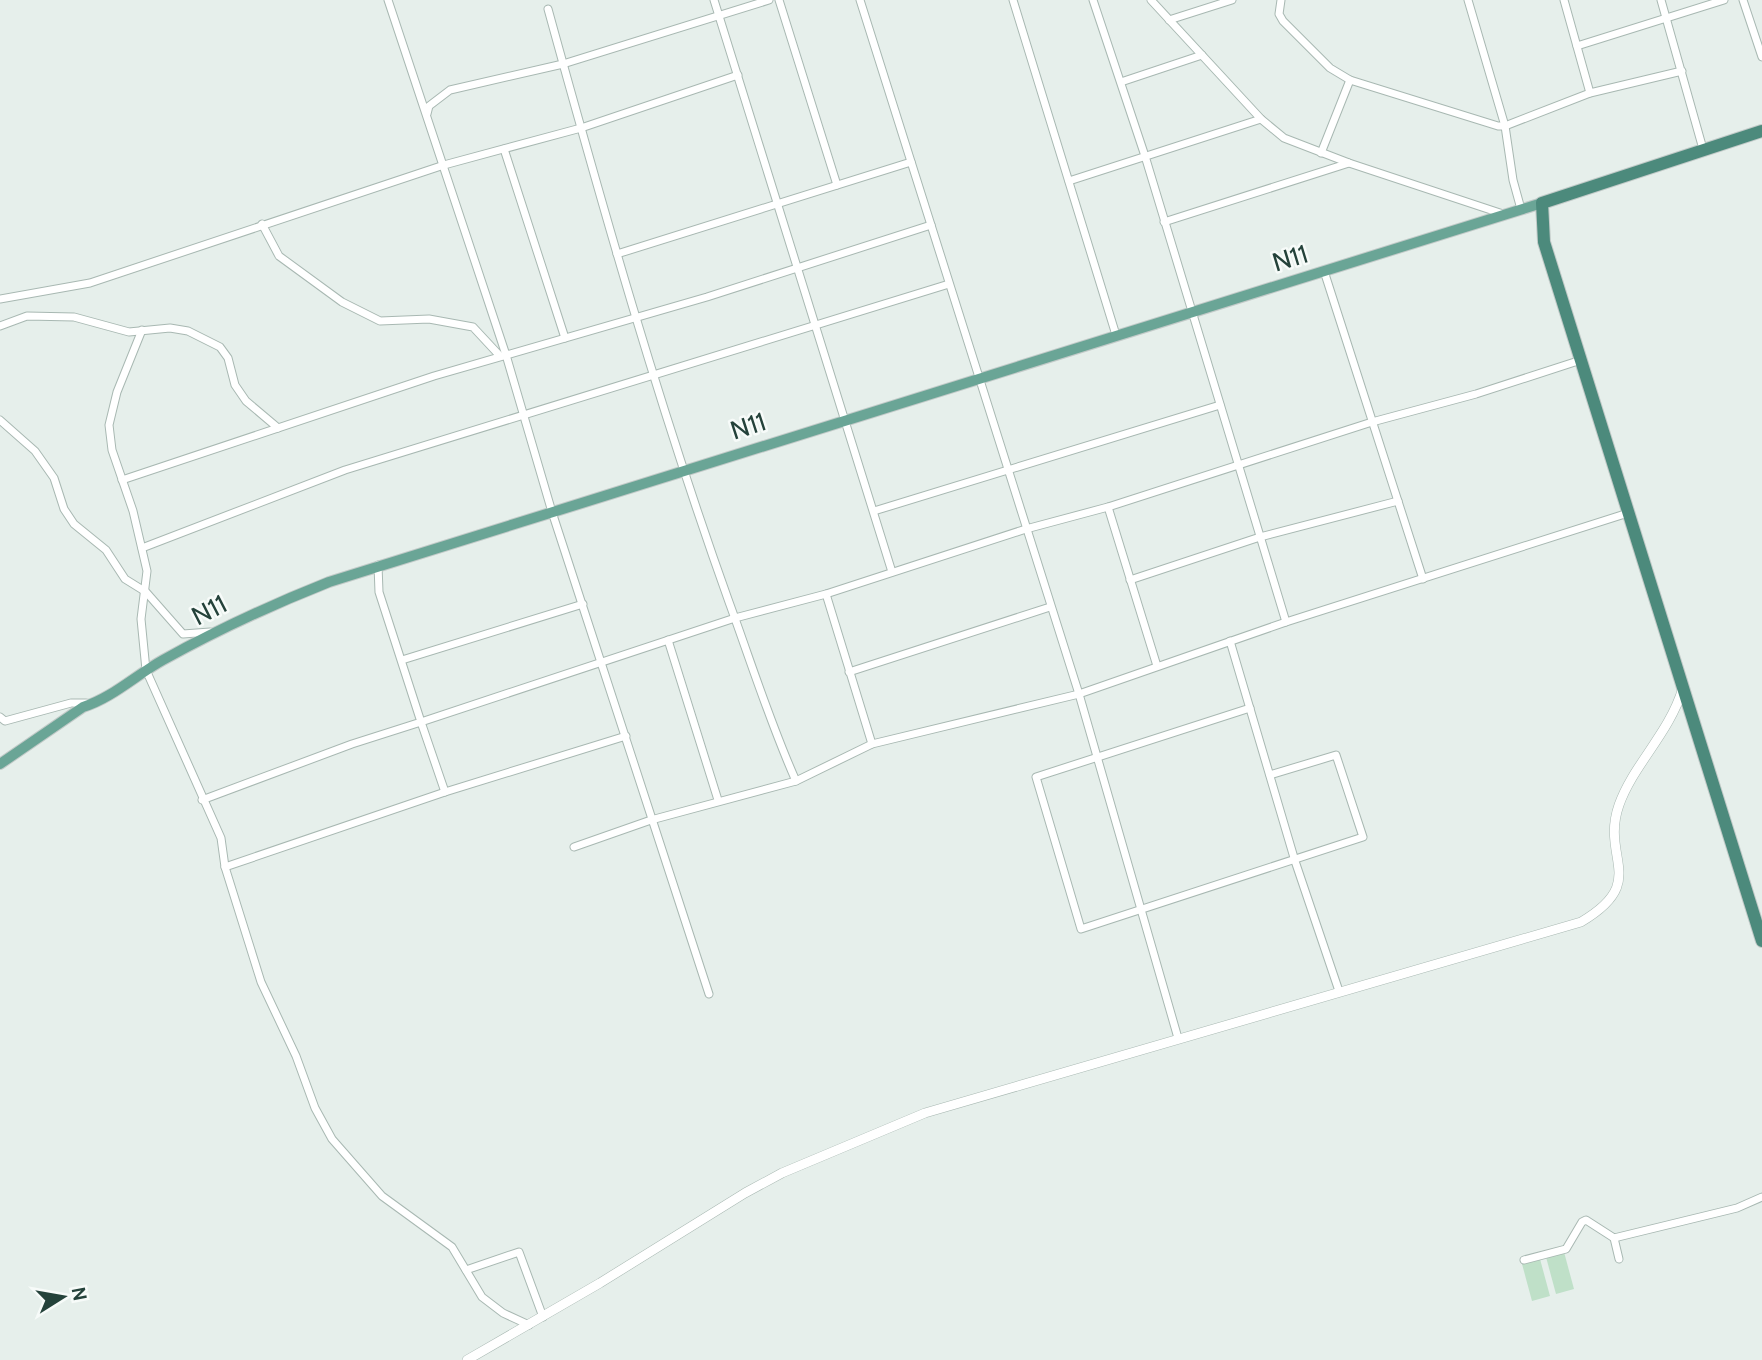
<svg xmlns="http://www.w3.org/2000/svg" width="1762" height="1360" font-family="Cabin,sans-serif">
	<rect width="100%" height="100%" fill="#e6efeb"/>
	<g fill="#bfe0c8">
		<path d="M1564,1252L1574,1289L1556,1294L1546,1257Z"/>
		<path d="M1540,1259L1550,1296L1532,1301L1522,1264Z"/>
	</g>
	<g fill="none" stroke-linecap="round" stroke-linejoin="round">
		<defs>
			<g id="minor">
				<path d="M388,0L506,355L552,512L709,994"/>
				<path d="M714,0L892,572"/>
				<path d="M779,0L837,185"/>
				<path d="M860,0L1079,694L1178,1038"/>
				<path d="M1013,0L1116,335"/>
				<path d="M1093,0L1145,156L1286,622"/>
				<path d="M1151,0L1261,119L1284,138L1349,163L1503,214"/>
				<path d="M1281,0L1279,14L1283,21L1330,68L1350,80L1498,126H1505L1590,93L1682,71"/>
				<path d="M1468,0L1505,126L1513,180L1521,209"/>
				<path d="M1564,0L1590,93"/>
				<path d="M1661,0L1703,149"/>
				<path d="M1743,0L1762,57"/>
				<path d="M548,9C603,209 659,407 729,602C751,662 770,723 796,781"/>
				<path d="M1169,20L1232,0"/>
				<path d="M1577,46L1724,0"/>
				<path d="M1121,82L1202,55"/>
				<path d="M427,114L429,106L450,90L563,64L769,0"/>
				<path d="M504,149L565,338"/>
				<path d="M1321,153L1350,80"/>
				<path d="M1069,181L1261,119"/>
				<path d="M1164,222L1349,163"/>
				<path d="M262,224L279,256L342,302L380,321L429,319L473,327L500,356"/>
				<path d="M617,254L911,162"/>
				<path d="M1324,271L1423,579"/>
				<path d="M0,299L90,283L444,165L581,128L738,75"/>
				<path d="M0,326L27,316L74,317L129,332L170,328L188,331L220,347L228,358L235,385L246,401L278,428"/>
				<path d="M142,330L117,392L109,425L112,450L133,511L147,571L141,619L146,670L221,838L225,867L261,982L296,1056L315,1108L332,1139L382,1196L452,1247L482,1297L503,1313L529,1325"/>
				<path d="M0,420L35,451L54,478L64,509L74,524L106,550L125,579L146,592L183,634L210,632"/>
				<path d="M122,480L434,376L707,297L931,225"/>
				<path d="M1108,507L1157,666"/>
				<path d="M874,511L1220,405"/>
				<path d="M142,548L345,470L949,284"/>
				<path d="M1130,580L1260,537L1398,501"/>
				<path d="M826,594L872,744"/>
				<path d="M668,640L718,800"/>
				<path d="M1230,641L1295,861L1339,991"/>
				<path d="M402,660L583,604"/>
				<path d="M849,672L1050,607"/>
				<path d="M1250,708L1036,777L1081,929L1363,837L1336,755L1270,775"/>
				<path d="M0,717L5,721L71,703H86"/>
				<path d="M445,792L421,722L735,618L826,594L1026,529L1108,507L1372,422L1476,394L1581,360"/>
				<path d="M202,800L352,744L421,722L379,592L378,565"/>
				<path d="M574,847L651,820L796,781L872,744L1079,694L1286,622L1628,513"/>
				<path d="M225,867L445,792L626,736"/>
				<path d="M1614,1238L1619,1259"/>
				<path d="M1524,1260L1566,1249L1582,1222L1586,1220L1614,1238L1737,1208L1762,1197"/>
				<path d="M466,1270L519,1252L543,1317"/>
			</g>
			<path id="tertiary" d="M467,1360L600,1283L745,1193L782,1173L925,1113L1581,922C1650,881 1600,859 1619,805C1633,765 1669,734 1683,688"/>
			<path id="primary" d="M0,764L83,707C112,698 136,675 163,660C217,630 271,605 329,582L1542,203"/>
			<path id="trunk" d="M1762,131L1542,203L1544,242L1762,941"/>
		</defs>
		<use href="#minor" stroke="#a8b8b2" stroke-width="9"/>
		<use href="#tertiary" stroke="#a8b8b2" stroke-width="10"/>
		<use href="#primary" stroke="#c2cac8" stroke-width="12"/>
		<use href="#trunk" stroke="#c2cac8" stroke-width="14"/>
		<use href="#minor" stroke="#fff" stroke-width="7"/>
		<use href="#tertiary" stroke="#fff" stroke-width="9"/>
		<use href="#primary" stroke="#6aa596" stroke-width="10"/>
		<use href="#trunk" stroke="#4c8a7c" stroke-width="12"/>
	</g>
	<g text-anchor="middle" stroke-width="5" stroke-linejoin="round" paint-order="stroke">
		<g font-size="26" fill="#24423a" stroke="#f7fbf9">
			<text transform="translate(1290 258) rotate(-17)" y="9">N11</text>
			<text transform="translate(748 426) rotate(-18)" y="9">N11</text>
			<text transform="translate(209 610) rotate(-27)" y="9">N11</text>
		</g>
	</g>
	<g transform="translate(63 1297) rotate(79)" stroke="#f7fbf9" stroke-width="5" paint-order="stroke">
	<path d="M0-5L12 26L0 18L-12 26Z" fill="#24423a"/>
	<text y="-10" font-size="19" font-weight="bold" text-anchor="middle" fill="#24423a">N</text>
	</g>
</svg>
